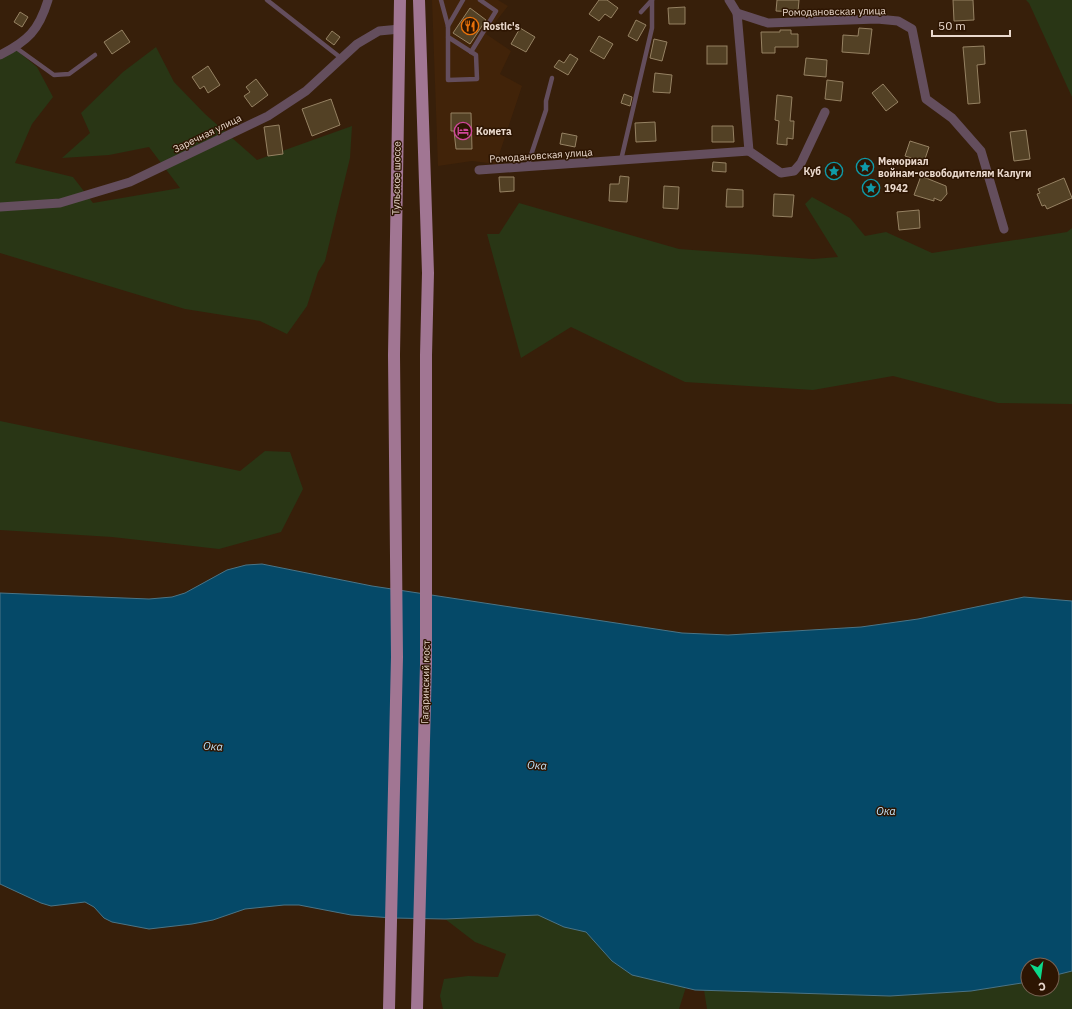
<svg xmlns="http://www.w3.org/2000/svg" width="1072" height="1009" font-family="'IBM Plex Sans',sans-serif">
	<rect width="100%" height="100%" fill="#371f0a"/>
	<path fill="#412309" d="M432,0H498L508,6L486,34L511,51L500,74L522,86L496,164L472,161L438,166Z"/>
	<g fill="#293615">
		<path d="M1026,0H1072V97L1029,3Z"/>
		<path d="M156,47L174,82L205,114L257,160L352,126L350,158L325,261L318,272L307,306L287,334L260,321L185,309L0,253V54L14,48L37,67L53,97L32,124L15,163L73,177L93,203L180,188L149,147L109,155L62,158L90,133L81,113L123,72Z"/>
		<path d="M812,197L850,218L865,236L886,232L932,253L1067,232L1072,228V404L998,403L893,376L813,390L685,382L571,327L521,358L487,234H499L519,203L679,249L813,259L838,257L805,204Z"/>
		<path d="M0,421L240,471L265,451L290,452L303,489L281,532L219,549L112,537L0,530Z"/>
		<path d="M527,914L538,915L564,927L586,932L612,961L632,975L686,987L679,1009H443L440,996L444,979L468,976L498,977L506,954L475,942L445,919Z"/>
		<path d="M1072,971V1009H707L704,990L890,996L971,991L1028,982V989H1052V976Z"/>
	</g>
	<path fill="#054968" stroke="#4a7486" d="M262,564L372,586L682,633L728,635L861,627L918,619L1024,597L1072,601V971L1052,976V965H1028V982L971,991L890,996L695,990L632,975L612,961L586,932L564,927L538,915L445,919L393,918L351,915L299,905H284L245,909L213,920L192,924L149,929L112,922L104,918L94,907L85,902L51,906L41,903L0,884V593L149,599L172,597L185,593L227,570L246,565Z"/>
	<g fill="#534125" stroke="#968263">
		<path d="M599,0H607L618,8L611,18L605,14L599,21L589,14Z"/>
		<path d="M777,0H799L798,12L776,11Z"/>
		<path d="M953,0H973L974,20L954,21Z"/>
		<path d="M685,7V24H669L668,8Z"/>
		<path d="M470,8L486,20L470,44L453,33Z"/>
		<path d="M20,12L28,17L22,27L14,22Z"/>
		<path d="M636,20L646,25L637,41L628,36Z"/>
		<path d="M520,28L535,37L526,52L511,44Z"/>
		<path d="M859,28L872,29L869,54L842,52L843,35L858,36Z"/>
		<path d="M122,30L130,42L112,54L104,42Z"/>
		<path d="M780,30H791V34H798V47H775V53H762L761,32H780Z"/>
		<path d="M332,31L340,37L334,45L326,39Z"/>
		<path d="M599,36L613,44L604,59L590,51Z"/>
		<path d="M654,39L667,42L662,61L650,58Z"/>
		<rect x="707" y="46" width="20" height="18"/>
		<path d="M984,46L985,64L977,65L980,103L968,104L963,47Z"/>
		<path d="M570,54L578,59L568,75L554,67L559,60L564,63Z"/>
		<path d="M806,58L827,60L826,77L804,75Z"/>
		<path d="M208,66L220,85L208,93L204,86L200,89L192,77Z"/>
		<path d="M655,73L672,75L670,93L653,92Z"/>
		<path d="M256,79L268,95L252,107L244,96L250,92L246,87Z"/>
		<path d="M827,80L843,82L841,101L825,99Z"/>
		<path d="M883,84L898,102L886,111L872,93Z"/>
		<path d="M624,94L632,97L630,106L621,103Z"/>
		<path d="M777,95L792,97L790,121H794L793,139L787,138V145L777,144L779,121L775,120Z"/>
		<path d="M331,99L340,125L312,136L302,109Z"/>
		<path d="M451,113H471L472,149H456L454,131H451Z"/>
		<path d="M655,122L656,141L636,142L635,123Z"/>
		<path d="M279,125L283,154L268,156L264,127Z"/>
		<path d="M712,126H733L734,142H712Z"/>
		<path d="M1026,130L1030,159L1014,161L1010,132Z"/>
		<path d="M562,133L577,136L575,147L560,144Z"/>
		<path d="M910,141L929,147L924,162L905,156Z"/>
		<path d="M713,162L726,163V172L712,171Z"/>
		<path d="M620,176L629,177L627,202L609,201L610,184H619Z"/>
		<path d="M921,176L946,186L947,194L941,201L934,198V201L914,195Z"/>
		<path d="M499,177H514V191L500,192Z"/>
		<path d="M1064,178L1072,198L1047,209L1045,205L1042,206L1037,194L1040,193L1038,189Z"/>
		<path d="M664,186L679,187L678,209L663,208Z"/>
		<path d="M727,189L743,190V207H726Z"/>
		<path d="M774,194L794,195L792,217L773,216Z"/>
		<path d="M919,210L920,228L899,230L897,212Z"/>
	</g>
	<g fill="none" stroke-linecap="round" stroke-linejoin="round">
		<g stroke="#644e5d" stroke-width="4.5">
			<path d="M267,0L341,58"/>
			<path d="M441,0L448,26V80L477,79L476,55L448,37"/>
			<path d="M641,12L652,0"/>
			<path d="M448,26L463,0"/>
			<path d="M15,47L54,75L69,74L95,55"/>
			<path d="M471,52L496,11L480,0"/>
			<path d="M621,160L652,28V0"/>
			<path d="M527,167L546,110V101L552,78"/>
		</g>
		<g stroke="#644e5d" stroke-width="9">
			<path d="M729,0L737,13"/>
			<path d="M0,55C28,41 39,30 48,0"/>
			<path d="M825,112L801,163L794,171L781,173L749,151L737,13L768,23L877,19L898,21L912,29L926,99L952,118L981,151L1004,229"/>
			<path d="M479,170L749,151"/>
			<path d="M0,207L60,203L130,182L268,116L306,91L357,44L379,31L400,29"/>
		</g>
		<g stroke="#a17693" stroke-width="12">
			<path d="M389,1009L397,657L394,355L400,0"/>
			<path d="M417,1009L426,664V355L428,273L419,0"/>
		</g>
	</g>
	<defs>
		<symbol id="restaurant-ring" viewBox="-11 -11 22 22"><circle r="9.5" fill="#2d1502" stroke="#e8710a" stroke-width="1.5"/><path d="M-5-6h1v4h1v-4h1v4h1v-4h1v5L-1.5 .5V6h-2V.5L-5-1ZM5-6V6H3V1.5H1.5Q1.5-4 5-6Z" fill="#e8710a"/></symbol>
		<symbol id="hotel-ring" viewBox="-11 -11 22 22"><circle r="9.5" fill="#2d1502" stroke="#d1479c" stroke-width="1.5"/><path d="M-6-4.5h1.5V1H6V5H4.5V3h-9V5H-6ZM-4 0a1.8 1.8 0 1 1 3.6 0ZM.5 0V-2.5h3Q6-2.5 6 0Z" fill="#d1479c"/></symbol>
		<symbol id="sight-ring" viewBox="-11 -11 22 22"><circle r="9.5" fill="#2d1502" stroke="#0f9aa8" stroke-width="1.5"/><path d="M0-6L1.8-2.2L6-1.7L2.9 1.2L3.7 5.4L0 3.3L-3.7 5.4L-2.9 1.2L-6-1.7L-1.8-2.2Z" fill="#0f9aa8"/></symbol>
	</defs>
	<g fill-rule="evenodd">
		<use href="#restaurant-ring" x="460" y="16" width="20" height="20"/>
		<use href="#hotel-ring" x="453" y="121" width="20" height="20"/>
		<use href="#sight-ring" x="855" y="157" width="20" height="20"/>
		<use href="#sight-ring" x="824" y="161" width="20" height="20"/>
		<use href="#sight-ring" x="861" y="178" width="20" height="20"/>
	</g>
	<g text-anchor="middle" stroke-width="3" stroke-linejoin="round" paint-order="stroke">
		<g font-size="10" fill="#ead9cd" stroke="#2d1502">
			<text transform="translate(834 11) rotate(-1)" y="4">Ромодановская улица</text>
			<text transform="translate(207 133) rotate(-26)" y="4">Заречная улица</text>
			<text transform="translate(541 155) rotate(-4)" y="4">Ромодановская улица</text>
			<text transform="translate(396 178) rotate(-89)" y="4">Тульское шоссе</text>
			<text transform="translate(425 682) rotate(-89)" y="4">Гагаринский мост</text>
		</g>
		<g font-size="10" font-weight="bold" fill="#ead9cd" stroke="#2d1502" text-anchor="start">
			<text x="483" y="30">Rostic's</text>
			<text x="476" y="135">Комета</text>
			<text x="878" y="165">Мемориал<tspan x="878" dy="12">войнам-освободителям Калуги</tspan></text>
			<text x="821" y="175" text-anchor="end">Куб</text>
			<text x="884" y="192">1942</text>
		</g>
		<g font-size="11" font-style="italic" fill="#c6e6fb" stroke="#2d1502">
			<text transform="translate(213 746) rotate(3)" y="4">Ока</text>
			<text transform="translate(537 765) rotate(3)" y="4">Ока</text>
			<text x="886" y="815">Ока</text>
		</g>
	</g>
	<g transform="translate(1040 977) rotate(167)"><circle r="19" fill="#2d1502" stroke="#796353"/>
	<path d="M0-3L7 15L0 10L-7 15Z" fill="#0cd98a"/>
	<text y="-6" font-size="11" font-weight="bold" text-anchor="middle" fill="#ead9cd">С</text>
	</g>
	<path d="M932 30v6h78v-6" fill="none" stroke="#ead9cd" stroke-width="2"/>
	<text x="938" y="30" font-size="12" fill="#ead9cd" stroke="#2d1502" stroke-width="3" paint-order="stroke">50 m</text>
</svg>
